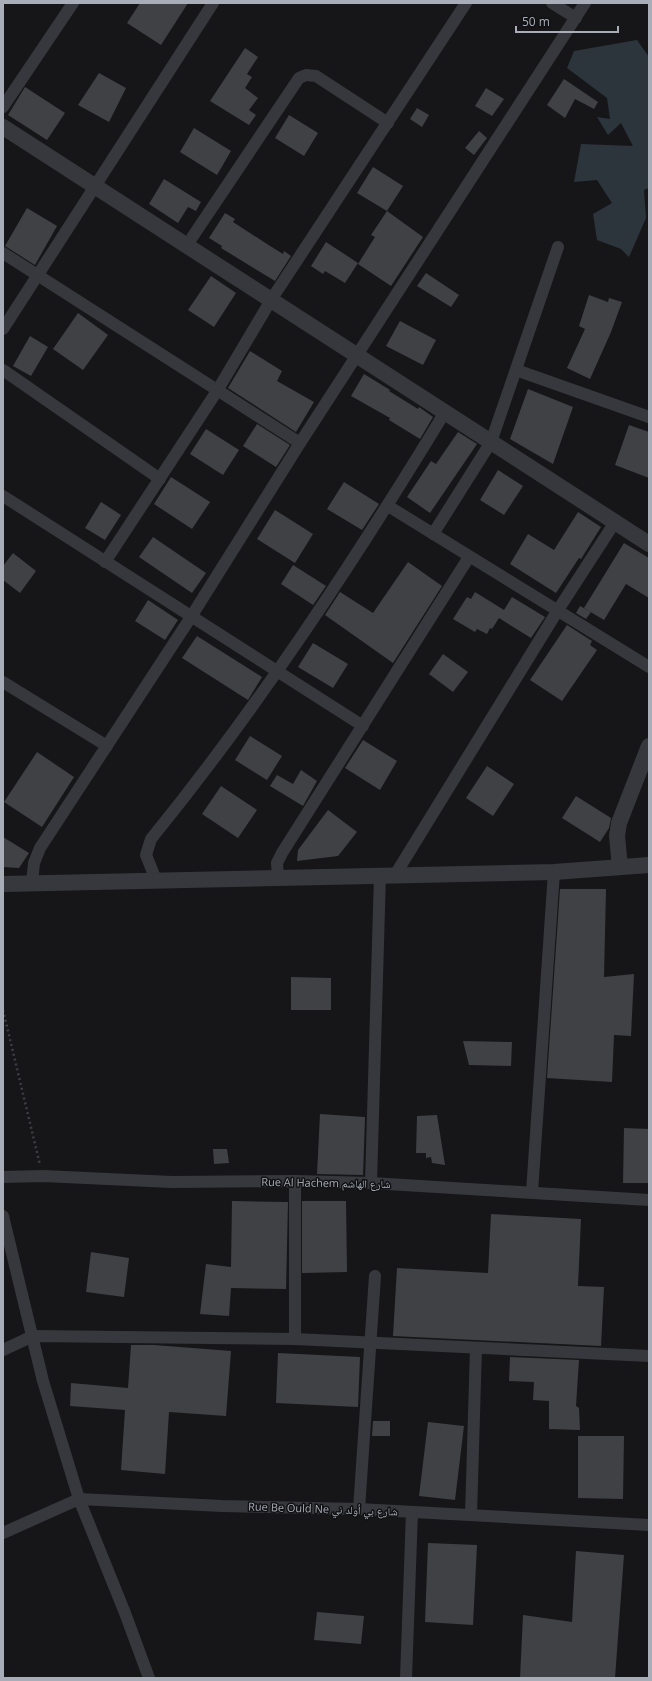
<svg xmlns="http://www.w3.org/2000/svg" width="652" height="1681" font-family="'Open Sans','Noto Naskh Arabic',sans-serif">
	<rect width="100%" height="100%" fill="#161618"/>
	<path fill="#2c353c" d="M637,40L649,57V188L644,190L646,218L629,257L621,249L597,240L593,214L612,203L597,180L574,182L581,144L633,146L621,123L608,135L597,117L610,119L607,98L567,68L574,51Z"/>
	<g fill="#404145">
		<path d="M140,3H188L161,45L127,23Z"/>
		<path d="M245,48L258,57L247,74L252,77L245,88L258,98L249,110L256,115L249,125L210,101Z"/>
		<path d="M99,73L126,88L109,122L78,105Z"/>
		<path d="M564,79L598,102L594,109L575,99L565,118L547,105Z"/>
		<path d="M25,87L65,113L47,140L8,115Z"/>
		<path d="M486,88L504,99L492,116L475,106Z"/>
		<path d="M417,108L429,115L422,127L410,119Z"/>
		<path d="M289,115L318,133L304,156L275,138Z"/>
		<path d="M194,128L231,151L217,175L180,152Z"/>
		<path d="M479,131L487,138L474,155L465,148Z"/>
		<path d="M373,167L403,186L387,211L357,193Z"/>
		<path d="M164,179L201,202L196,211L188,207L178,223L149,204Z"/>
		<path d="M27,208L57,226L35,265L5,246Z"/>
		<path d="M387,211L423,237L391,286L358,264L375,237L371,235Z"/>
		<path d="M225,213L235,219L233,222L267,244L283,254L284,251L291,256L275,281L221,248L222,246L209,238Z"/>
		<path d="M326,242L358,263L345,283L325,271L323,274L311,266Z"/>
		<path d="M426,273L459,295L451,307L417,286Z"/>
		<path d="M211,276L236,293L214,327L188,310Z"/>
		<path d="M589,295L608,302L609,298L622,302L611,332L590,379L567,368L585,329L579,326Z"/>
		<path d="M78,313L108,335L83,370L53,349Z"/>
		<path d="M400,321L436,340L423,365L386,346Z"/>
		<path d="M30,336L48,347L31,376L13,366Z"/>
		<path d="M250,351L282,371L277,381L314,402L296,432L228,388Z"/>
		<path d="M364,374L390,390L389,391L418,409L419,407L433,417L420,439L389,420L390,418L351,396Z"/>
		<path d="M528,389L573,407L553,464L510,439Z"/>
		<path d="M257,424L290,445L276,467L243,446Z"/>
		<path d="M629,425L649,432V478L615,465Z"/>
		<path d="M206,429L239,450L223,475L190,454Z"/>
		<path d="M458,432L477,444L430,513L407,497L431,461L436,464Z"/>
		<path d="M498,470L523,486L504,515L480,500Z"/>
		<path d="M171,477L210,502L192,529L154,504Z"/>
		<path d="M344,482L379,504L362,530L327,509Z"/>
		<path d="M101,502L121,515L105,540L85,528Z"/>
		<path d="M275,510L313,534L295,563L257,539Z"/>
		<path d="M578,512L601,527L581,559L579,558L556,593L510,564L528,534L554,550Z"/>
		<path d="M153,537L206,573L192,593L139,557Z"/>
		<path d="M624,543L649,558V598L626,584L604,620L584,608Z"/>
		<path d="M13,553L36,571L20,593L3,580V566Z"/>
		<path d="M408,562L442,586L393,663L325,615L340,592L373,613Z"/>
		<path d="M293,565L326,586L313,605L281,584Z"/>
		<path d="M475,592L504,610L512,597L545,617L531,638L499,618L492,629L490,628L487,634L477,629L475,632L453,619L467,597L471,599Z"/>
		<path d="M148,600L178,620L165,640L135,621Z"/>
		<path d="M580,606L591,612L586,619L576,613Z"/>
		<path d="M567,625L592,641L590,645L597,650L562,701L530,680Z"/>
		<path d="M197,636L262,677L248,700L182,658Z"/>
		<path d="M313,643L348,664L333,688L298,667Z"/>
		<path d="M443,654L468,672L453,692L429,674Z"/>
		<path d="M250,736L282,756L267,780L235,760Z"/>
		<path d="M363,740L397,761L380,790L345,768Z"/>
		<path d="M37,752L74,777L42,827L4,802Z"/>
		<path d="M487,766L514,784L493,816L466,798Z"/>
		<path d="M301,770L317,781L303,806L270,786L277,775L293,784Z"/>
		<path d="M221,786L257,810L238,838L202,814Z"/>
		<path d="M576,796L611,818L609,828L600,842L562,818Z"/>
		<path d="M328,810L357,832L338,856L297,861L298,850Z"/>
		<path d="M3,837L29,853L19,868L3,867Z"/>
		<path d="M560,889H606L604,977L634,974L631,1036L614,1035L612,1082L547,1078Z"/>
		<path d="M291,977L331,978V1010H291Z"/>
		<path d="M463,1041L512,1042L511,1066L469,1065Z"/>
		<path d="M320,1114L365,1117L363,1175L317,1174Z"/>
		<path d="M437,1115L445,1165L432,1163L431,1157L426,1158V1153H416L417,1116Z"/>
		<path d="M624,1128L649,1129V1183H623Z"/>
		<path d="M213,1149H227L229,1163L214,1164Z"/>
		<path d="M232,1201L288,1202L286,1289L231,1288L229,1316L200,1314L206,1264L231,1267Z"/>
		<path d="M302,1201H346L347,1272L302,1273Z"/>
		<path d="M491,1214L581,1219L578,1286L604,1287L601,1346L393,1336L397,1268L488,1273Z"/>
		<path d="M91,1252L129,1258L124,1297L86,1292Z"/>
		<path d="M131,1345H154L231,1351L226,1416L169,1412L165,1474L121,1470L125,1410L70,1406L71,1383L128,1388Z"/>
		<path d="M278,1353L360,1357L358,1407L276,1403Z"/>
		<path d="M510,1357L579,1360L576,1406L579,1408L580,1430L549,1429V1401L533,1400L534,1382L509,1381Z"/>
		<path d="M373,1421H390V1436H372Z"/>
		<path d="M428,1422L464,1426L455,1500L419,1496Z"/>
		<path d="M578,1436H624L623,1499L578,1498Z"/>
		<path d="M428,1543L477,1545L473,1625L425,1622Z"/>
		<path d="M576,1551L624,1555L615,1678H520L523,1615L572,1622Z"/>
		<path d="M317,1612L364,1616L361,1644L314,1640Z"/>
	</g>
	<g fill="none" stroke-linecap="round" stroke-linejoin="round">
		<path stroke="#3d3f44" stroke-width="2.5" stroke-dasharray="2 3" stroke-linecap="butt" d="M3,1010L40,1165"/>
		<g stroke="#37383d" stroke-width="12">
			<path d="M552,3L576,18"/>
			<path d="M3,107L73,3"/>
			<path d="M187,245L299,78L306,75L316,76L388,123"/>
			<path d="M3,253L300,443"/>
			<path d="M3,329L213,3"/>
			<path d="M3,370L160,479"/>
			<path d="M516,370L649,417"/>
			<path d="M3,496L363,726"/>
			<path d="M388,506L649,667"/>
			<path d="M433,534L491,442L558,247"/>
			<path d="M105,562L217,391L271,300L466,3"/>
			<path d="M3,682L107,746"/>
			<path d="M395,875L558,610L615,522"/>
			<path d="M278,877L277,863L282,853L469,557"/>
			<path d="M156,880L146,855L151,839C260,705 355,560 445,412"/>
			<path d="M32,883L34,863L40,848L191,617L300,443L585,3"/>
			<path d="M3,1177L43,1176L172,1182L295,1181L371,1183L649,1200"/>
			<path d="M371,1183L380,875"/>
			<path d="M532,1192L554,872"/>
			<path d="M3,1216L43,1381L79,1499L125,1613L149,1678"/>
			<path d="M295,1339V1181"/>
			<path d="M3,1350L33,1336L295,1339L649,1356"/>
			<path d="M359,1509L375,1276"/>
			<path d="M471,1515L476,1348"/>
			<path d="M3,1533L79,1499L222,1506L359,1509L649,1525"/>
			<path d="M406,1678L412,1512"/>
		</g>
		<g stroke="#37383d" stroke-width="16">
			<path d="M3,127L649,544"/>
			<path d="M620,867L617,836L619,823L649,746"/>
			<path d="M3,884L554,872L649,865"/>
		</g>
	</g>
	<g text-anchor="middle" stroke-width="3" stroke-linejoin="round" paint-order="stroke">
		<g font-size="11" fill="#a8adb8" stroke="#111113">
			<text transform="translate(326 1183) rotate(1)" y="4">Rue Al Hachem شارع الهاشم</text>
			<text transform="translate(323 1509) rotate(2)" y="4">Rue Be Ould Ne شارع بي أولد ني</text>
		</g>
	</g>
	<rect width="652" height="1681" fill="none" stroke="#a8adb8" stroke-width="8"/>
	<path d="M516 26v6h102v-6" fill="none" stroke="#a8adb8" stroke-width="2"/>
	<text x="522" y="26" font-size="12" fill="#a8adb8" stroke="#111113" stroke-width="3" paint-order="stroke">50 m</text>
</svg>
